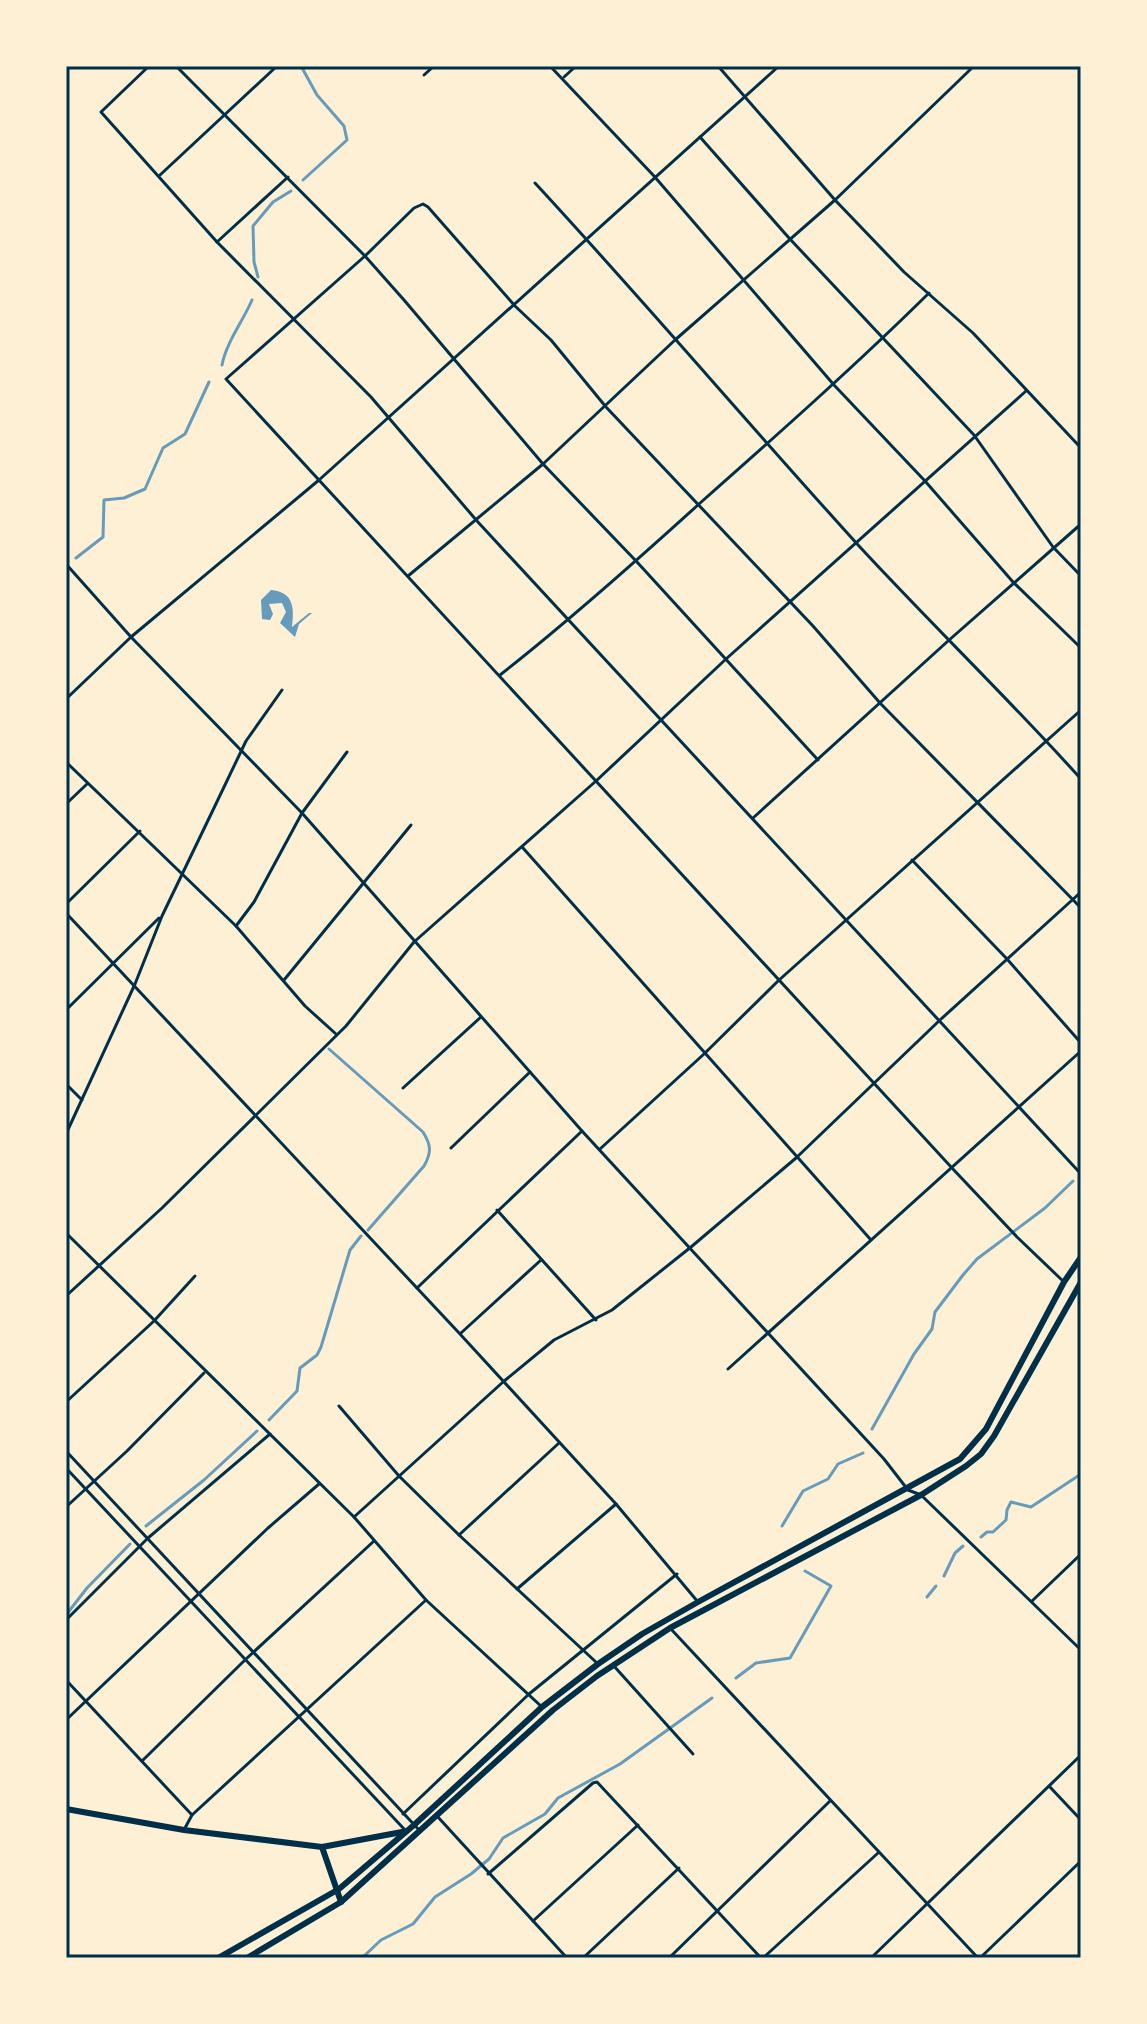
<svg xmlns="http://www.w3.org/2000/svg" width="1147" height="2024" font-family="Rubik,sans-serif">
	<rect width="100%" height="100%" fill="#fdf0d5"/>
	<path fill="#669bbc" d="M271,590C295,592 294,610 292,627L309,613H312L299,624L295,637L280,623L286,612L282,603L269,604L273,614L270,620L262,619L261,600Z"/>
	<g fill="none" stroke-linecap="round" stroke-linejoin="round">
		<g stroke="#669bbc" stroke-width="3">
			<path d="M301,66L317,95L344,126L347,140L303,180"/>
			<path d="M258,277L254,262L253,226L273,202L291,191"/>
			<path d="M222,365C226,343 243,321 252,300"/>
			<path d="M76,558L103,537L104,500L124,498L145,489L163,448L185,434L209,382"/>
			<path d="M329,1049L423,1132C431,1145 432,1152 424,1166L368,1230"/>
			<path d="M269,1420L297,1391L300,1368L317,1355L321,1347L350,1250L361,1236"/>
			<path d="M872,1429L914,1354L932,1329L935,1312L963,1275L977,1259L1045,1208L1073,1181"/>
			<path d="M146,1526L204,1480L257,1431"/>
			<path d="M782,1526L803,1491L828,1479L838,1464L863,1453"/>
			<path d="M981,1537L987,1532H993L1006,1520L1007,1510L1011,1502L1031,1507L1081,1474"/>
			<path d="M944,1576L955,1553L963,1546"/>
			<path d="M927,1597L936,1586"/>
			<path d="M66,1615L87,1588L130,1544"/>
			<path d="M736,1678L756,1663L790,1658L831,1586L805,1571"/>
			<path d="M362,1958L381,1940L413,1924L435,1897L471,1874L489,1859L503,1838L545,1814L558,1798L620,1764L712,1698"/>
		</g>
		<g stroke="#003049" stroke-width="3">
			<path d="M149,66L101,112L217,242L371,397L477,521L1081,1174"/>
			<path d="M176,66L365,256L404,300L543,464L637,562L818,760"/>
			<path d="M550,66L654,176L834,385L925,481L1013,582L1081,648"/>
			<path d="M718,66L835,200L904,272L973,333L1081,448"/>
			<path d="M424,75L434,66"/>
			<path d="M564,77L576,66"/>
			<path d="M700,137L789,238L974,435L1053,547L1081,576"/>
			<path d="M160,175L277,66"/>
			<path d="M535,183C645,302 750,426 859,546C932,625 1009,699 1081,779"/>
			<path d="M217,242L288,177"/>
			<path d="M66,564L131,637L302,813L582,1131L884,1459L908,1490L921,1495L1081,1650"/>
			<path d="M408,576L543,464L675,340L835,200L974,66"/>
			<path d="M500,675C569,621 634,563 699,504C777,435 855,366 929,293"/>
			<path d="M66,699L131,637L319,480L779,66"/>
			<path d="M66,762L236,926L305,1006L336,1034"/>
			<path d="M66,804L87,784"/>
			<path d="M753,818L948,641L1081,524"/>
			<path d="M523,848L871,1240"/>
			<path d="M912,860L1007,959L1081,1043"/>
			<path d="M66,904L140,831"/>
			<path d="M66,913L460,1334L616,1504L698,1602"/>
			<path d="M236,926L254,902L302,813L347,752"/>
			<path d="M284,980L411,825"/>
			<path d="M66,1010L159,918"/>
			<path d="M66,1084L82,1100"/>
			<path d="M403,1088L481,1017"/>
			<path d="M66,1134L135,984L162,916L213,810L246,741L282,690"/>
			<path d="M451,1148L530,1072"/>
			<path d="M600,1149L704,1054L778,981L1081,710"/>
			<path d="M497,1210L596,1320"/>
			<path d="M66,1233L354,1517L426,1600L542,1707"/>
			<path d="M1064,1282L1017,1237L952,1168L226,379L365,256L414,208L423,204L428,207L515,306L551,340L606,407L813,626L880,703L1081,908"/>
			<path d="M417,1288L582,1131"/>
			<path d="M66,1296L162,1208L346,1026L414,942L596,781L726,659L1026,391"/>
			<path d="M461,1333L541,1260"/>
			<path d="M728,1369L1081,1051"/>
			<path d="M66,1402L154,1321L195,1276"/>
			<path d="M339,1406L399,1476L459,1535L597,1663"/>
			<path d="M66,1451L420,1831"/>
			<path d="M66,1468L405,1830"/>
			<path d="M66,1507L127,1451L204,1373"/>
			<path d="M354,1517L503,1382L554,1340L612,1310L691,1247L796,1158L940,1020L1081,892"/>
			<path d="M459,1535L559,1443"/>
			<path d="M517,1589L616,1504"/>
			<path d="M1032,1601L1081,1554"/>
			<path d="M66,1620L148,1538L270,1434"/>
			<path d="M670,1628L978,1958"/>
			<path d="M613,1665L693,1754"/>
			<path d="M66,1680L192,1815"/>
			<path d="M66,1720L268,1528L319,1484"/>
			<path d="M142,1761L246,1659L374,1541"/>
			<path d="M1049,1786L1081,1820"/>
			<path d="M403,1814L529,1694L677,1574"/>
			<path d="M437,1816L567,1958"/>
			<path d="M185,1828L192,1815L426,1600"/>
			<path d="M488,1874L593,1783L597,1782L761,1958"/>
			<path d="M533,1921L638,1825"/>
			<path d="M583,1958L679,1868"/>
			<path d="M669,1958L830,1801"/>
			<path d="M763,1958L878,1853"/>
			<path d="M871,1958L1081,1755"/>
			<path d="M980,1958L1081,1861"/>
		</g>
		<g stroke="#003049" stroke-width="6">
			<path d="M66,1809L184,1830L322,1847L402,1832"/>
			<path d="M322,1847L341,1902"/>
			<path d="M218,1958L339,1889L414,1825L542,1707L598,1664L642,1634L698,1602L960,1459L986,1429L1064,1282L1081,1257"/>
			<path d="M247,1958L341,1902L553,1710L597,1676L670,1628L921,1495L966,1466L981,1454L994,1436L1081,1282"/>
		</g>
	</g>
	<rect width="1147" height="2024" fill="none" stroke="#fdf0d5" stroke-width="136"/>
	<rect x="68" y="68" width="1011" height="1888" fill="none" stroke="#003049" stroke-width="3"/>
</svg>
